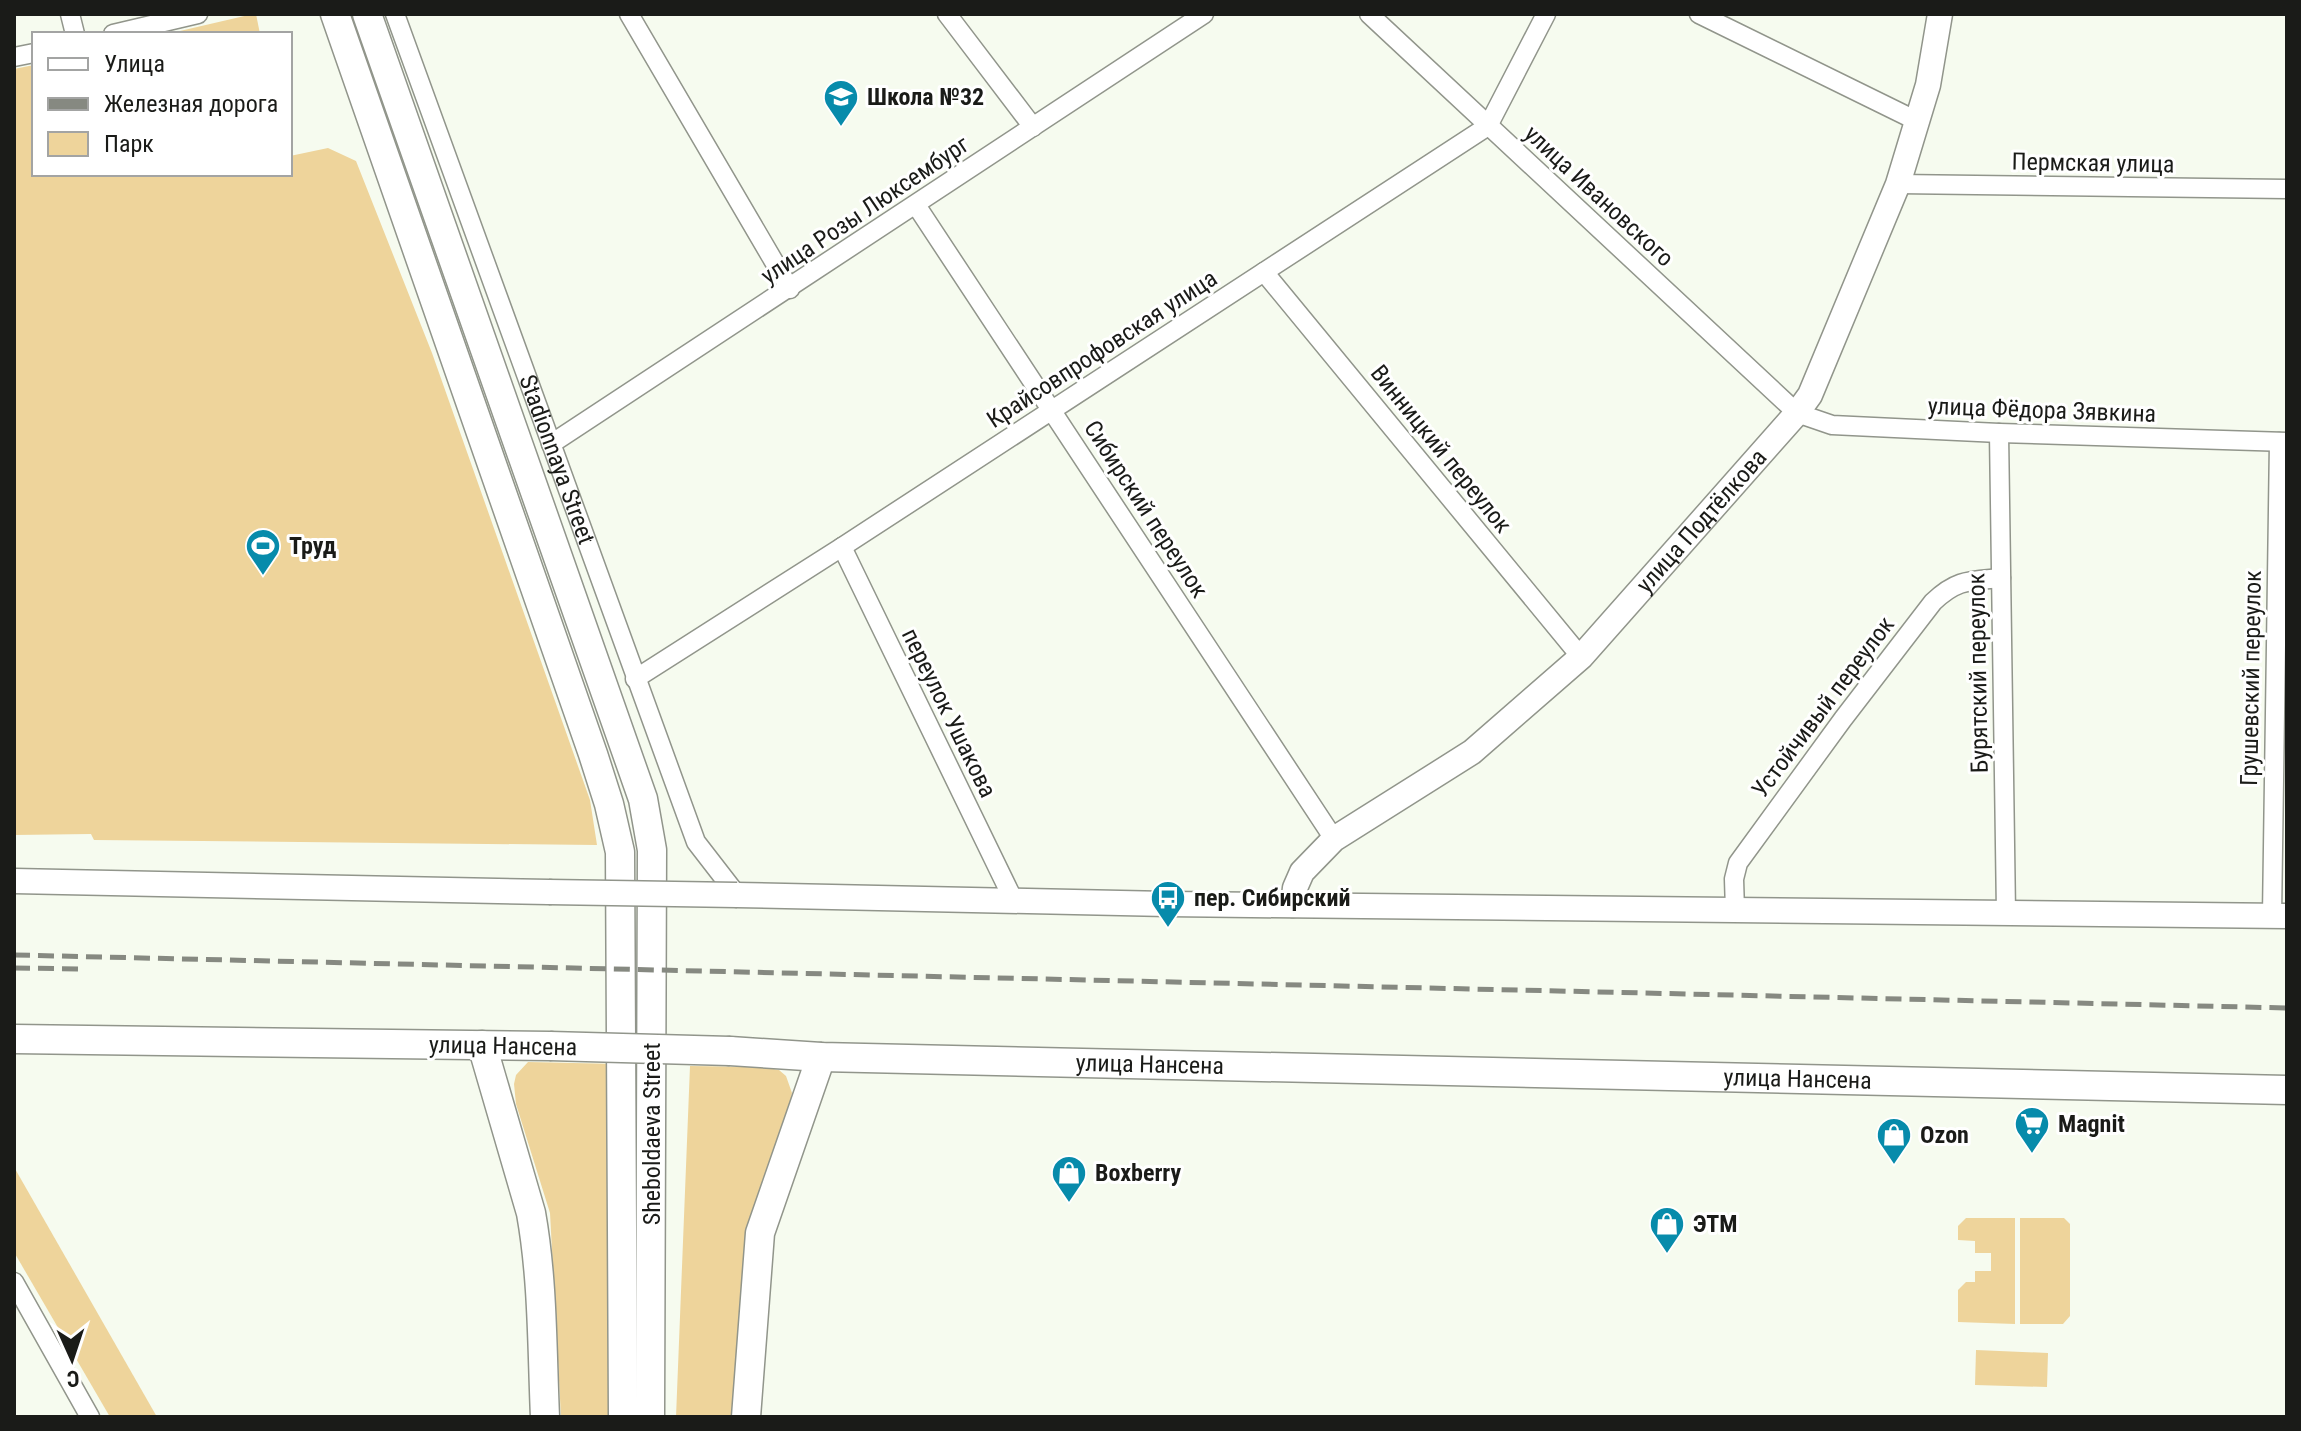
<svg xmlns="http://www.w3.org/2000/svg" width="2301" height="1431" font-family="'Roboto Condensed',sans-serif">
	<rect width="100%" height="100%" fill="#f6fbef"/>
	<g fill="#eed49b">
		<path d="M253,14H256L260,34H167Z"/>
		<path d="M34,65V174H290V156L328,148L356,161L432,353L590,800L597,845L94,840L91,834L14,835V69Z"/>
		<path d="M528,1062L618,1064L612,1417H561L550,1213L516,1104L514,1084L516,1075Z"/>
		<path d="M690,1066L762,1067L779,1070L786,1076L792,1093L786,1124L749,1221L733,1417H676Z"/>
		<path d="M14,1167L157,1417H110L14,1252Z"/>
		<path d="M1966,1218H2015V1324L1958,1322V1290L1966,1282H1975V1271H1991V1253H1975V1241L1958,1240V1226Z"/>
		<path d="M2020,1218H2064L2070,1224V1316L2063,1324H2020Z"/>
		<path d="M1976,1350L2048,1353L2047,1387L1975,1385Z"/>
	</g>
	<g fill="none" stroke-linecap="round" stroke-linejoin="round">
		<defs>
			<g id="street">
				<path d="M70,14L75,34"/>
				<path id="s1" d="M395,14L696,842L737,895"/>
				<path d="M629,14L790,289"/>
				<path d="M947,14L1033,127"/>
				<path d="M1369,14L1797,413L1832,425L1999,433L2287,442"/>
				<path d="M1699,14L1917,121"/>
				<path d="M113,34L198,14"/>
				<path d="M14,57L34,53"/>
				<path d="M1898,184L2287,189"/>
				<path d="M916,205L1334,839"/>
				<path d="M1264,272L1581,657"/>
				<path d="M1999,433L2006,913"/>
				<path d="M551,444L1204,14"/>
				<path d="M842,547L1013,899"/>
				<path d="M635,679L842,547L1488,126L1546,14"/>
				<path d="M1735,911L1734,879L1738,863L1843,719L1933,602C1957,579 1970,581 2001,578"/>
				<path d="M2272,916L2279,442"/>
				<path d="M14,1282L90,1417"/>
			</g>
			<g id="secondary">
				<path d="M14,881L549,892"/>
				<path d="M737,895L1167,904L2287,916"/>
				<path id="s2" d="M1293,905L1295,888L1302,872L1334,839L1472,752L1581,657L1797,413L1810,395L1898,184L1928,85L1940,14"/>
			</g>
			<g id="primary">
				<path d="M335,14L593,754L609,804L620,852L623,1417"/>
				<path d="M367,14L643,799L652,850L650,1417"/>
				<path d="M14,1039L550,1046"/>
				<path d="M482,1045L531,1213C543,1280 542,1349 545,1417"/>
				<path id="s3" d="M730,1051L821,1057L2287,1090"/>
				<path d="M746,1417L760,1233L821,1057"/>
			</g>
		</defs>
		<use href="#street" stroke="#91958b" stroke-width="21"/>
		<use href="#secondary" stroke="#91958b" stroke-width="27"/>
		<use href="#primary" stroke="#91958b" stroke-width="31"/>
		<use href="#street" stroke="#fff" stroke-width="18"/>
		<use href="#secondary" stroke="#fff" stroke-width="24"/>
		<use href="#primary" stroke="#fff" stroke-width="28"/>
		<g stroke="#868981" stroke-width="5" stroke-dasharray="16 8" stroke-linecap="butt">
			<path d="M14,955L2287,1008"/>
			<path d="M14,968L82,969"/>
		</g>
		<defs>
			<path id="secondary-bridge" d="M549,892L737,895"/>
			<path id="primary-bridge" d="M550,1046L730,1051"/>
		</defs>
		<use href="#secondary-bridge" stroke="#91958b" stroke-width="27" stroke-linecap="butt"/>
		<use href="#primary-bridge" stroke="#91958b" stroke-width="31" stroke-linecap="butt"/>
		<use href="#secondary-bridge" stroke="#fff" stroke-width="24"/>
		<use href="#primary-bridge" stroke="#fff" stroke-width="28"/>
	</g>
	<defs>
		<symbol id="school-pin" viewBox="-11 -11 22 30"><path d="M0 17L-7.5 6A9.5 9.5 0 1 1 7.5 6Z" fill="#078bab" stroke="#fff"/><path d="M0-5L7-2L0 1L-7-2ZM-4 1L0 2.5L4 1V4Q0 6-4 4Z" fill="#fff"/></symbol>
		<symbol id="stadium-pin" viewBox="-11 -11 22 30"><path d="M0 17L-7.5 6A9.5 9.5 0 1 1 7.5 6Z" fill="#078bab" stroke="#fff"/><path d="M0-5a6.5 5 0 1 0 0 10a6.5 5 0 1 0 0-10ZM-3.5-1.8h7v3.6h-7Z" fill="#fff"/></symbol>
		<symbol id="bus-pin" viewBox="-11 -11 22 30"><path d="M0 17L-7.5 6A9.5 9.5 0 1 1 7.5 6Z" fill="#078bab" stroke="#fff"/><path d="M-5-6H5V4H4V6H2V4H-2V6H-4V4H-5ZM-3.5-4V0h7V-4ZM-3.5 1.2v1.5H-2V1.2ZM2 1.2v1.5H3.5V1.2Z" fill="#fff"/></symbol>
		<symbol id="supermarket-pin" viewBox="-11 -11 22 30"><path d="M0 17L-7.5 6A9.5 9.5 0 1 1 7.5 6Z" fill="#078bab" stroke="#fff"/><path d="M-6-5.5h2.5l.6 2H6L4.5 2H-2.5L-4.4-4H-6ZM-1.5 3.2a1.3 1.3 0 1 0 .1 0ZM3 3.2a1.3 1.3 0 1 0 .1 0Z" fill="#fff"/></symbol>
		<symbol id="shop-pin" viewBox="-11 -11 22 30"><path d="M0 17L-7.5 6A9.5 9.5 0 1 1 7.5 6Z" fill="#078bab" stroke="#fff"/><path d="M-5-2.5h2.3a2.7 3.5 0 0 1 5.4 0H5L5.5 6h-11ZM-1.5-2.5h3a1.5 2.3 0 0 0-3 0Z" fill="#fff"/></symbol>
	</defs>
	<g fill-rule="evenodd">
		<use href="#school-pin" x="821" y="77" width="40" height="54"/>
		<use href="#stadium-pin" x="243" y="526" width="40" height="54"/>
		<use href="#bus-pin" x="1148" y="878" width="40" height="54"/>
		<use href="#supermarket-pin" x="2012" y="1104" width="40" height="54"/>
		<use href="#shop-pin" x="1874" y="1115" width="40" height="54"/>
		<use href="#shop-pin" x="1049" y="1153" width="40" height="54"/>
		<use href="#shop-pin" x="1647" y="1204" width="40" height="54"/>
	</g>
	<g text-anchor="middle" stroke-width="6" stroke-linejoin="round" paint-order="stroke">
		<g font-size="24" font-weight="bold" fill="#1a1b18" stroke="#fff" text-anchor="start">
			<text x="867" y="105">Школа №32</text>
			<text x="289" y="554">Труд</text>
			<text x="1194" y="906">пер. Сибирский</text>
			<text x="2058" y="1132">Magnit</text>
			<text x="1920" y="1143">Ozon</text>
			<text x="1095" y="1181">Boxberry</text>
			<text x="1693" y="1232">ЭТМ</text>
		</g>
		<g font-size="24" fill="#1a1b18" stroke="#fff">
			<text transform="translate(2093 163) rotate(1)" y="8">Пермская улица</text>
			<text transform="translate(1599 196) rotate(43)" y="8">улица Ивановского</text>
			<text transform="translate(865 210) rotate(-34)" y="8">улица Розы Люксембург</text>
			<text transform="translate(1102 349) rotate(-33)" y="8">Крайсовпрофовская улица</text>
			<text transform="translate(2042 410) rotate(2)" y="8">улица Фёдора Зявкина</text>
			<text transform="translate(1441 449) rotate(51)" y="8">Винницкий переулок</text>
			<text dy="8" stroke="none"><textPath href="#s1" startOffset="474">Stadionnaya Street</textPath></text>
			<text transform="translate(1146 509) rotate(57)" y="8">Сибирский переулок</text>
			<text dy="8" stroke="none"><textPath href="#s2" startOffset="570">улица Подтёлкова</textPath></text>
			<text transform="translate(1978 673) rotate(-91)" y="8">Бурятский переулок</text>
			<text transform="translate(2251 678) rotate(-89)" y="8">Грушевский переулок</text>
			<text transform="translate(1823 707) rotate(-53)" y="8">Устойчивый переулок</text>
			<text transform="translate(949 713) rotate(64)" y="8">переулок Ушакова</text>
			<text transform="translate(503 1046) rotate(1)" y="8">улица Нансена</text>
			<text dy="8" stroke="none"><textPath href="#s3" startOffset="420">улица Нансена</textPath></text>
			<text dy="8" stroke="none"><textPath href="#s3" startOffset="1068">улица Нансена</textPath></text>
			<text transform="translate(652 1134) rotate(-90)" y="8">Sheboldaeva Street</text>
		</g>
	</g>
	<rect width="2301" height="1431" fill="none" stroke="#1a1b18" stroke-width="32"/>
	<rect x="32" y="32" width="260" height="144" fill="#ffffff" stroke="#a3a4a3" stroke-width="2"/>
	<rect x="48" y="58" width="40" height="12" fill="#ffffff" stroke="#a3a4a3" stroke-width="2"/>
	<text x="104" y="72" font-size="24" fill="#1a1b18">Улица</text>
	<rect x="48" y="98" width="40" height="12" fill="#868981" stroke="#a3a4a3" stroke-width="2"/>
	<text x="104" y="112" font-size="24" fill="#1a1b18">Железная дорога</text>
	<rect x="48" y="132" width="40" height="24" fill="#eed49b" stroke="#a3a4a3" stroke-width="2"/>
	<text x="104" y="152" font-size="24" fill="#1a1b18">Парк</text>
	<g transform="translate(72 1359) rotate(177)" stroke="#ffffff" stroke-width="6" paint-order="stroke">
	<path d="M0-6L14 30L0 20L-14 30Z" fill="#1a1b18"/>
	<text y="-12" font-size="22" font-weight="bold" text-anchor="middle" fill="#1a1b18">С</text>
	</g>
</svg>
